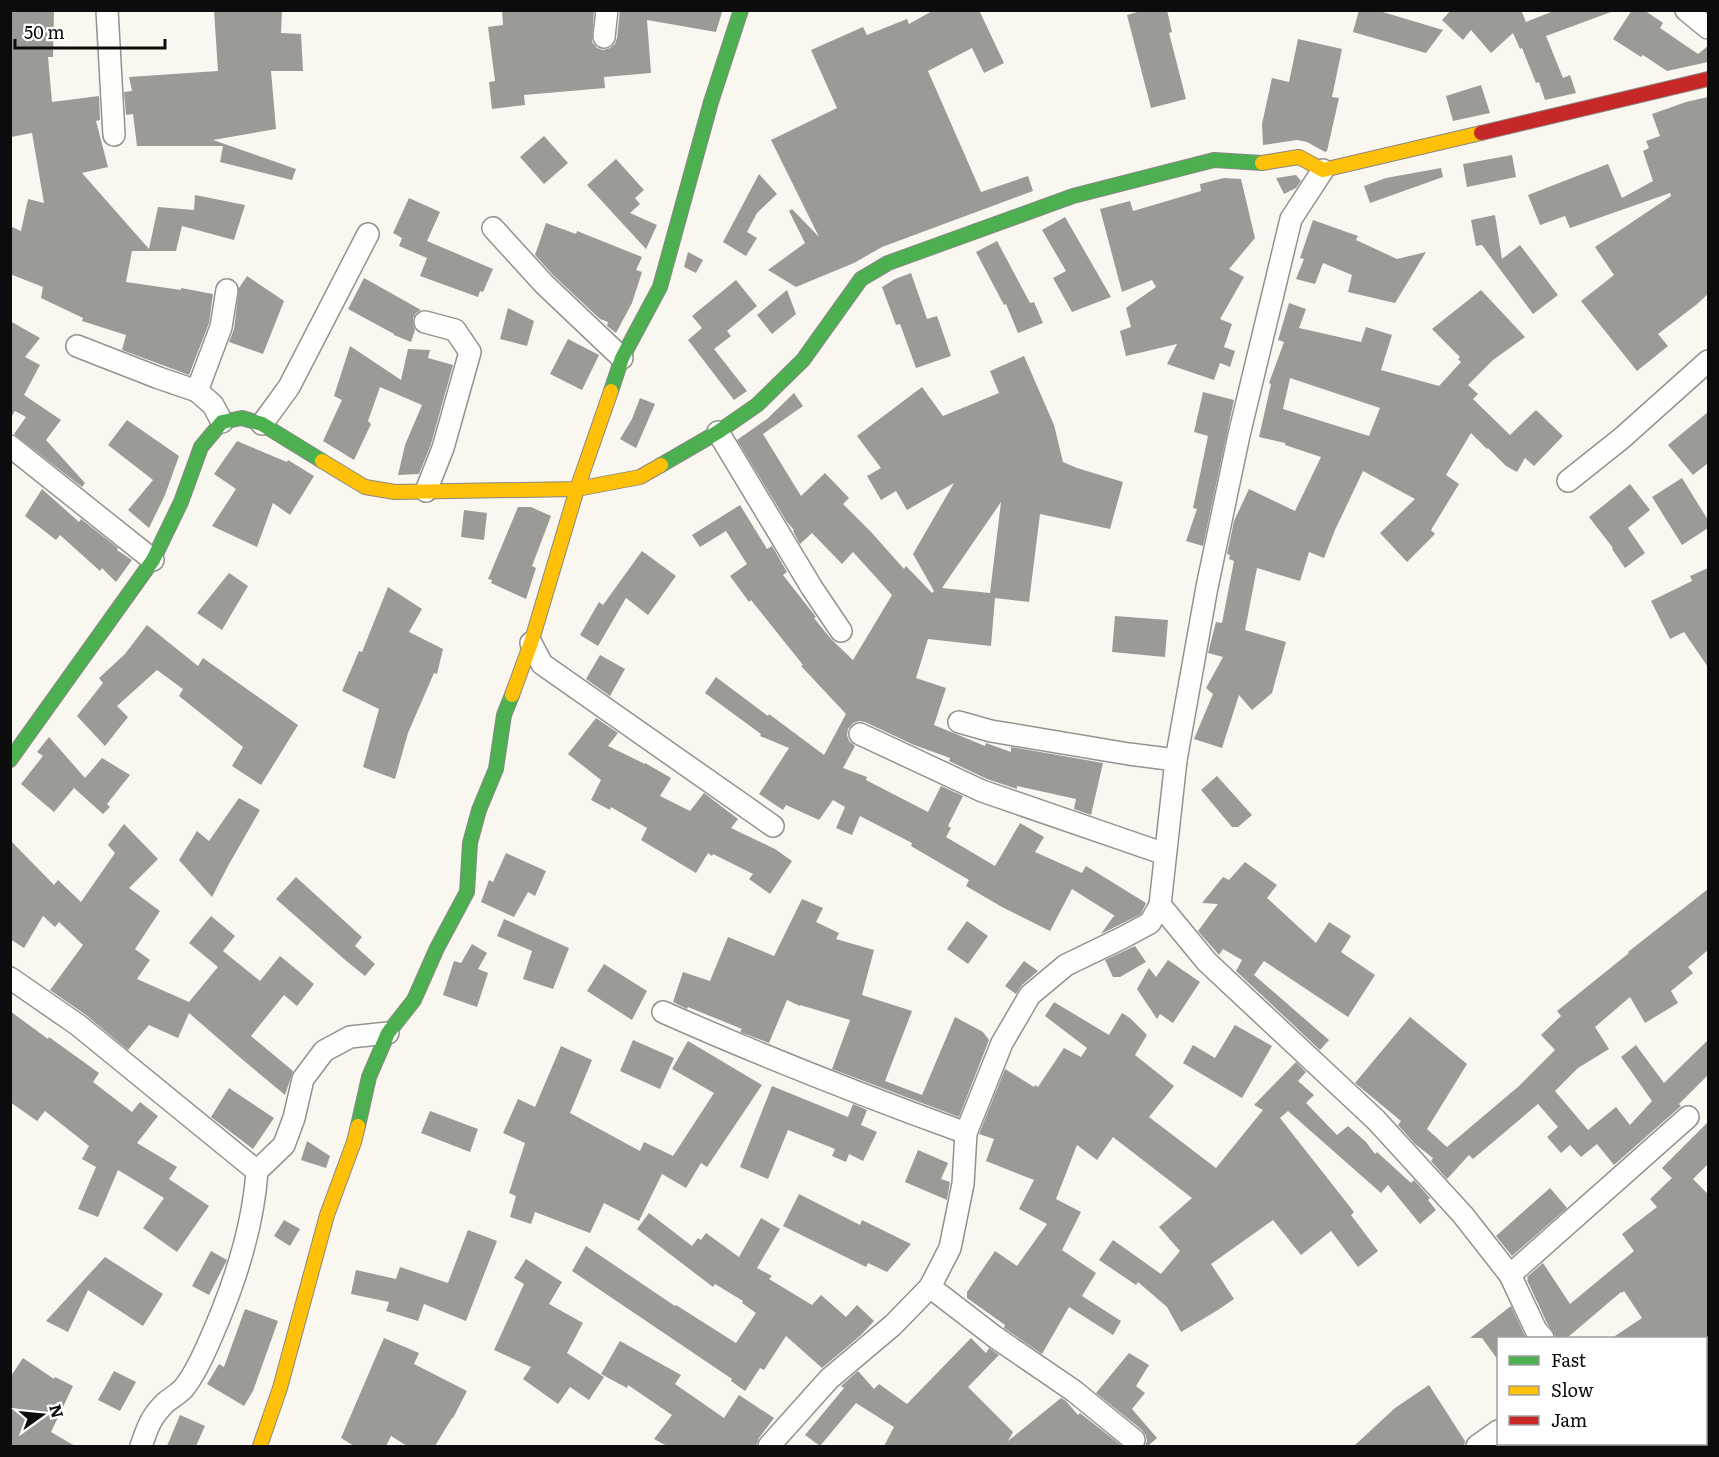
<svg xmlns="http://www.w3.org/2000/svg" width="1719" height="1457" font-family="Literata,serif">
	<rect width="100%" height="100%" fill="#f9f7f0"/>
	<g fill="#9c9a96" fill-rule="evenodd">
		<path d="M10,10H54L53,57H48L52,102L99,96L100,120L96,121L108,167L82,173L149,249L158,207L194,210L195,195L245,205L234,240L182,226L176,251H132L126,282L181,290V288L213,294L209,323L189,375L122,350L126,335L82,321L83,318L41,298L43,287L10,274V226L21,231L28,199L44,203L32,133L11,137Z"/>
		<path d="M214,10H282L281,33L301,34L303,71H271L276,129L213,140L296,169L292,180L220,162L223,146H137L133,114L126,115L124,92L132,91L129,77L218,71Z"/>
		<path d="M502,10H594L592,42L597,48L603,50L610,48L615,44L617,38L620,10L722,12L716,32L647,20L651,73L604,77L605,88L524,95L525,105L492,109L489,82L495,81L488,27L503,25Z"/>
		<path d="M934,10H979L1004,63L984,73L972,48L928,71L981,192L1028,176L1033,191L882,247L854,263L796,287L768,270L805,243L789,211L792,209L819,237L771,140L837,108L811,50L863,27L867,35L907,19L909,24Z"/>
		<path d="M1144,10H1167L1172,32L1169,33L1186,99L1151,108L1127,15Z"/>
		<path d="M1359,10H1376L1443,30L1426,53L1353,32Z"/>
		<path d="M1451,10H1521L1526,22L1556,10H1611V12L1546,36L1563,78L1570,75L1576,93L1545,100L1539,82L1536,83L1522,48L1520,49L1513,33L1491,53L1471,30L1463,40L1442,20Z"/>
		<path d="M1632,10H1644L1663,23L1660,28L1698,54L1708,46V62L1667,71L1643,55L1641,57L1613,39Z"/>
		<path d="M1298,39L1342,49L1332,97L1339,98L1327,151L1325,152L1307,142L1297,140L1263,145L1262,124L1272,78L1289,82Z"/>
		<path d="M1481,85L1490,113L1453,121L1446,96Z"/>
		<path d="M1708,97V294L1696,305L1658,334L1668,346L1637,371L1581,301L1614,275L1595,247L1671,196L1670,193L1570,228L1565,216L1540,225L1528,195L1608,164L1622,198L1653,181L1643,151L1649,148L1646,141L1660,136L1652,114L1686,102Z"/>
		<path d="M544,136L568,163L544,184L520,157Z"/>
		<path d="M1512,155L1516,177L1467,187L1463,164Z"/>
		<path d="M616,159L644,190L635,198L640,204L630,213L657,225L646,249L587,185Z"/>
		<path d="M1441,168L1443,177L1370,203L1364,186L1386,178Z"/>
		<path d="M759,174L777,194L757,213L747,232L757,238L746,256L723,242Z"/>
		<path d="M1296,175L1301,181L1296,188L1284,194L1276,178Z"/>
		<path d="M1224,178L1241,179L1255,238L1229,269L1244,277L1220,319L1232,324L1224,347L1235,351L1230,367L1220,363L1214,380L1167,364L1177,344L1126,356L1120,331L1131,327L1126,308L1156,287L1152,280L1122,292L1100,209L1130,201L1133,211L1201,191L1200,184Z"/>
		<path d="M409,198L440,212L427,241L493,269L483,292L480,291L478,297L420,276L427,258L399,246L402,238L393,233Z"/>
		<path d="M1495,215L1502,259L1520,245L1558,295L1533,314L1482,245L1476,246L1471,220Z"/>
		<path d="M1065,217L1111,297L1072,312L1053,278L1066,271L1042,230Z"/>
		<path d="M1313,220L1358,236L1356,240L1397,259L1426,252L1395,303L1348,292L1352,275L1323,263L1315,284L1296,279L1304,259L1300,258Z"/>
		<path d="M546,223L576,234L577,231L642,257L636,270L642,272L632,303L616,333L607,326L608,322L600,319L553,275L535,255Z"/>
		<path d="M997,241L1030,303L1034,302L1043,323L1018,333L1006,304L1004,305L976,252Z"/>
		<path d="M688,252L703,260L696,273L684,267Z"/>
		<path d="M911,273L927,319L937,316L951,356L916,368L900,324L896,325L882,287L895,279Z"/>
		<path d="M247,276L284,301L263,354L229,342L234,329L239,288Z"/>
		<path d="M364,278L421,310L416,313L413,318V325L415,330L411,342L394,335V334L348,309Z"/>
		<path d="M736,280L757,306L727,331L731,336L714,349L747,391L734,400L688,340L702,328L692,316Z"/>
		<path d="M787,290L796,314L772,334L757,315Z"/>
		<path d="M1481,290L1525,337L1493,360L1468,385L1478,394L1473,399L1510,435L1536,410L1563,436L1534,466L1525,458L1517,472L1506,466L1488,448L1487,449L1471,433L1446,475L1459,484L1431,530L1435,534L1407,562L1380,533L1415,499L1363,471L1335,530L1324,558L1309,552L1300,581L1257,568L1245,630L1286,642L1272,693L1252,710L1239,695L1222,748L1194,739L1213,694L1206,688L1223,657L1208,653L1216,622L1222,623L1234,561L1229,559L1230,555L1227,554L1234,521L1249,489L1295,511L1321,457L1285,445V443L1259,437L1271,384L1269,383L1284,342L1278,340L1289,303L1306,309L1299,328L1361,342L1366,327L1392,335L1381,370L1439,386L1461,362L1458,359L1460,357L1432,329ZM1290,378L1380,408L1369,436L1283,409Z"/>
		<path d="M508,308L534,321L527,346L500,339Z"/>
		<path d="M10,321L40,338L25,357L40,365L24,395L61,420L46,440L85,483L82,487L14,434L26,417L15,411L10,419Z"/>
		<path d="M568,339L599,355L582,390L550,374Z"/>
		<path d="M350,346L401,380L408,349L430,350L428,358L453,365L431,444L419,474L398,475L405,445L422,405L380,387L368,421L371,424L354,460L323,441L342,400L334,396Z"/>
		<path d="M1024,356L1054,425L1063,462L1077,468L1123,482L1110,529L1040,514L1029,602L995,598L991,646L928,639L916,678L946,688L934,725L985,746L986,743L1011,752V747L1103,763L1091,815L1074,809L1076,799L1017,786V789L987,779L949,761L950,758L914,745L865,722L859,721L853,723L848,729L847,735L849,741L855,746L843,768L867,777L866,780L928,812L941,786L963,796L948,826L951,828L946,837L995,866L1020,823L1044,837L1035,852L1082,873L1086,866L1146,903L1141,914L1101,934L1113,917L1115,916L1072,889L1050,931L1002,907L966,886L969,880L911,846L912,843L860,816L852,835L836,828L845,807L833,800L819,820L786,805L783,810L759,794L789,748L760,736L761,734L705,693L716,677L768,716L769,714L824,755L846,714L801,666L803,665L751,600L749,602L730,576L747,564L726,531L700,547L692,535L740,505L767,549L772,546L787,572L783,575L816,617L814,618L831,639L853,660L892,595L853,552L842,564L812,533L800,544L793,531L794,530L787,522L737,440L767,419L794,393L803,406L763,434L801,496L825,473L849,498L843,504L872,533L904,569L906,566L932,593L934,591L913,554L954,483L907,510L896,491L881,500L867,476L881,468L857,436L922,387L943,416L999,393L990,371ZM1001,502L990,593L942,588Z"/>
		<path d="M1203,392L1234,400L1203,546L1186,541L1197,509L1193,508L1208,436L1194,432Z"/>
		<path d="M640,398L655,404L636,448L620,439L632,419Z"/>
		<path d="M1708,412V463L1693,475L1668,445Z"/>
		<path d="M127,420L179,456L165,495L149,528L128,510L153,480L108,445Z"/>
		<path d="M237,441L287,462L288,460L314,476L290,515L273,503L257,547L212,526L236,489L214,474Z"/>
		<path d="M1682,478L1708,520V528L1682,545L1652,497Z"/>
		<path d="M1630,484L1650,510L1628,528L1645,553L1625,568L1612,549L1613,548L1589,517Z"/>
		<path d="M42,489L79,522L81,519L118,548L117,550L132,560L116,582L102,568L100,571L60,535L56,540L25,516Z"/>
		<path d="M518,507H531L551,516L532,566L536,568L526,599L491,583L492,580L488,579Z"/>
		<path d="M464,510L487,513L484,540L461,537Z"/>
		<path d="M642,551L676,576L648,615L626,598L598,646L580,635L599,602L603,605Z"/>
		<path d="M1708,568V667L1684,632L1670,639L1651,601L1692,581L1690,576Z"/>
		<path d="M229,573L248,586L222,630L197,613Z"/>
		<path d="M388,587L422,609L409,632L443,649L437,674L434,673L408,733L395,779L363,767L379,709L342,691L359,651L362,652Z"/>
		<path d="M1115,616L1168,620L1165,657L1112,652Z"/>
		<path d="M147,625L198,666L203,658L298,725L261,785L232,766L243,747L179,696L183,689L157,670L117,706L128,717L105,746L77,716L103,683L99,678L125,654Z"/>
		<path d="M600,655L625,669L610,696L586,679Z"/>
		<path d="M596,718L618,733L608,746L645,764V763L671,778L660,796L690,811L704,793L738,819L731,828L775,849L792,861L770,894L749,879L753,874L713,854L712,856L708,853L696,873L641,840L647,828L611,807L610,810L591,800L601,780L568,754Z"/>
		<path d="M49,737L85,778L102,758L130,775L107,804L110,807L103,814L74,788L54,812L21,784L43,756L37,752Z"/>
		<path d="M1217,776L1252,815L1238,827H1232L1201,790Z"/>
		<path d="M239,798L260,810L228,866L212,897L179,860L197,831L209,841Z"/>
		<path d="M124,824L158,859L129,888L160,911L135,949L150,960L137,979L189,1002L218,967L189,943L211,916L235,936L223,951L260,981L280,956L314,984L297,1006L284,995L251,1036L293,1071L285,1095L243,1060L189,1013L178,1038L149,1025L128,1050L86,1015L50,990L83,945L59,922L55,927L43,916L24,948L10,939V840L54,885L58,880L81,902L115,853L108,845Z"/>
		<path d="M506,853L546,871L535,896L528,892L514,917L481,902L489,880L493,882Z"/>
		<path d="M1245,862L1277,885L1267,898L1316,943L1329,922L1351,936L1341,952L1375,975L1348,1017L1264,961L1254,975L1329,1040L1320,1050L1236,971L1242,960L1223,949L1219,955L1198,931L1218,904L1202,903L1223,877L1229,880Z"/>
		<path d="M296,877L362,937L355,946L375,964L365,976L344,959L276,899Z"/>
		<path d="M1708,889V950L1688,967L1693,973L1671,991L1678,1003L1645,1023L1630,997L1595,1027L1609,1049L1578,1068L1555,1091L1588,1130L1616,1107L1630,1125L1652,1101L1621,1057L1636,1045L1664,1083L1708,1040V1075L1679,1104L1681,1106L1614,1165L1597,1144L1581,1157L1570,1145L1561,1153L1547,1137L1558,1127L1538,1104L1473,1159L1469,1155L1447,1179L1431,1161L1433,1158L1415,1144L1398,1125L1401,1121L1355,1083L1410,1017L1467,1064L1427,1129L1447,1147L1519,1086L1555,1050L1541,1035L1561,1016L1557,1011L1629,953L1628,952Z"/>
		<path d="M802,899L823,908L816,922L839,933L836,939L874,950L862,995L912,1011L885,1081L922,1095L955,1017L983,1032L989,1040L959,1117L832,1069L850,1020L800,1005V1006L787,1000L769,1043L740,1032L742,1029L688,1007L687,1009L673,1002L683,972L710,981L728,937L774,956Z"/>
		<path d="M504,919L569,948L553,989L523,979L532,951L497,936Z"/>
		<path d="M967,921L988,936L968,964L947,949Z"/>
		<path d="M472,944L487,953L478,969L488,973L477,1007L443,995L454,961L461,963Z"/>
		<path d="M1135,946L1146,962L1120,977H1113L1105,960Z"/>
		<path d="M1168,960L1200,982L1173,1023L1160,1014L1157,1019L1137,989L1149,968L1156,977Z"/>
		<path d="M1024,961L1038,971L1022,985L1016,994L1005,986Z"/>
		<path d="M604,964L647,991L632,1020L587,991Z"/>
		<path d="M1054,1002L1109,1035L1122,1013L1130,1018L1147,1035L1135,1055L1174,1086L1149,1117L1216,1168L1263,1110L1254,1105L1296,1062L1306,1072L1298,1081L1314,1095L1306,1103L1337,1135L1348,1126L1366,1142L1375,1154L1377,1152L1411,1183L1414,1180L1430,1198L1428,1200L1436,1210L1420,1224L1388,1185L1381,1193L1288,1111L1280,1118L1354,1212L1351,1215L1378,1251L1358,1267L1331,1231L1301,1255L1273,1220L1211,1264L1234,1299L1218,1310L1181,1332L1167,1307L1138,1282L1136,1285L1099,1260L1113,1240L1161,1274L1180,1251L1159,1227L1192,1198L1113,1137L1097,1160L1077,1145L1056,1199L1081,1212L1062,1250L1096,1273L1082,1296L1121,1321L1113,1335L1069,1307L1042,1354L1004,1328L1005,1325L967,1298V1292L995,1251L1017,1266L1047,1224L1019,1209L1034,1180L986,1161L994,1139L979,1134L1005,1069L1034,1087L1035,1085L1038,1087L1064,1048L1081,1057L1087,1048L1045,1016Z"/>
		<path d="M10,1011L48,1039L49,1037L99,1073L93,1082L132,1112L140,1102L158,1116L137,1143L177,1167L169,1179L209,1206L177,1252L143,1228L164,1198L118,1170L98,1217L78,1209L96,1167L82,1159L89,1146L45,1111L37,1121L10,1102Z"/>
		<path d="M1235,1025L1272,1046L1242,1098L1183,1063L1193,1045L1215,1058Z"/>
		<path d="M633,1040L674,1058L660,1089L620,1071Z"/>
		<path d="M688,1041L762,1085L707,1167L701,1163L686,1188L662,1174L639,1221L604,1203L590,1233L535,1212L531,1224L510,1217L516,1196L509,1193L525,1143L503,1133L518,1099L535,1107L561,1046L592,1060L570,1113L640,1151L644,1142L673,1156L714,1093L672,1069Z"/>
		<path d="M772,1086L848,1117L853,1104L867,1110L861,1125L877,1132L863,1161L849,1154L846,1162L832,1156L835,1149L788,1130L768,1179L740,1167Z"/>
		<path d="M229,1088L274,1118L253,1149L211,1117Z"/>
		<path d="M430,1111L478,1129L470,1152L421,1133Z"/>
		<path d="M1708,1122V1164L1693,1179L1708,1194V1338H1612L1642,1318L1624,1291L1622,1293L1621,1292L1567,1338H1555V1335L1547,1323L1527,1280L1528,1279L1527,1277L1543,1263L1570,1304L1634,1251L1622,1234L1657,1207L1650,1199L1672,1178L1662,1168Z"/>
		<path d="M307,1141L330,1156L326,1168L301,1160Z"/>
		<path d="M918,1150L948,1163L941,1179L950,1182L947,1200L905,1182Z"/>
		<path d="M1550,1188L1567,1208L1512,1256L1496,1236Z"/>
		<path d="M799,1194L860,1225L862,1220L911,1244L887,1272L868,1263L866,1267L783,1226Z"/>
		<path d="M649,1213L692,1246L698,1238L701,1240L706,1233L739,1257L761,1218L780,1229L757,1268L772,1276L769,1279L812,1305L821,1295L846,1317L857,1305L874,1321L861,1335L822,1368L786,1336L764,1370L760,1368L745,1391L731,1381L732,1379L572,1271L586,1246L675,1306L676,1305L736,1343L756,1313L742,1303L743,1301L715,1284L713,1287L637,1229Z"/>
		<path d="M284,1220L300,1229L290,1246L274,1236Z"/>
		<path d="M468,1230L497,1241L466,1321L424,1304L418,1321L386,1311L389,1302L351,1294L356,1270L396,1279L400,1267L448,1283Z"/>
		<path d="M211,1251L227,1260L209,1295L192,1286Z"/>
		<path d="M105,1257L163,1294L143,1326L88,1290L68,1332L46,1321Z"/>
		<path d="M526,1259L562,1282L549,1304L583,1323L567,1353L604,1377L589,1400L570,1387L558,1404L523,1379L531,1367L494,1350L524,1284L514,1278Z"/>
		<path d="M1511,1306L1526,1338H1498V1360L1482,1338H1470Z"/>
		<path d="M245,1309L278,1321L253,1391L244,1406L207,1384L219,1364L224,1367Z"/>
		<path d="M384,1338L419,1353L414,1364L467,1391L453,1418H452L435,1446H407L391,1436L386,1446H354L341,1438Z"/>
		<path d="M971,1338L986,1353L989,1348L999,1355L968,1387L1013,1432L1008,1441L1061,1398L1066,1401L1078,1415L1080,1413L1122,1446H884L894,1427L856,1403L820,1446L805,1435L844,1388L841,1386L858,1371L874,1389L879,1384L907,1404Z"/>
		<path d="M620,1341L681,1375L675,1384L724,1418L739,1395L774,1418L759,1438L756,1446H667L654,1439L672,1415L628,1385L627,1388L601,1374Z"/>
		<path d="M1129,1353L1149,1365L1136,1386L1145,1393L1132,1409L1157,1438L1148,1446H1145L1147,1441L1146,1436L1142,1430L1096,1393Z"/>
		<path d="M23,1358L54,1379L55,1377L73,1386L51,1432L75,1446H10L11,1376Z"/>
		<path d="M114,1371L136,1382L120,1411L98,1400Z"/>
		<path d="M1429,1385L1465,1441L1464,1446H1354L1395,1408Z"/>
		<path d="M180,1415L205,1426L196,1446H167Z"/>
	</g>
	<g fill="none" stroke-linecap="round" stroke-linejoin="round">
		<defs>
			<g id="street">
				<path d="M107,10L114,135"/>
				<path d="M1686,10L1708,28"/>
				<path d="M604,37L607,10"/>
				<path d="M493,228L544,284L622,358"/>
				<path d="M425,322L455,330L470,352L443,448L426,491"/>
				<path d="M77,346L159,378L197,391L213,405L222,422"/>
				<path d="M197,391L221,327L227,290"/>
				<path d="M262,424L289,387L368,234"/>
				<path d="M718,432L812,588L841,631"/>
				<path d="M10,446L153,560"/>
				<path d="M1568,481L1622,438L1708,361"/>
				<path d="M531,643L542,664L773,826"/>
				<path d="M959,722L991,731L1129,754L1176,760"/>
				<path d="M860,734L982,791L1165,854"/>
				<path d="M1160,905L1207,962L1376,1120L1463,1215L1510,1275L1536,1330L1543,1338"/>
				<path d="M10,978L78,1025L257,1171"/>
				<path d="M663,1012C762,1056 864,1096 966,1133"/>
				<path d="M1510,1275L1688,1117"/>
				<path d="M930,1287L995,1337L1074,1391L1134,1440"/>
				<path d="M141,1446C148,1427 150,1418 165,1403C171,1398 178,1394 183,1389C193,1377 204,1354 210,1340C234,1286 253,1230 257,1171L284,1145L294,1118L303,1079L324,1051L350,1037L388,1033"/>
				<path d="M769,1446L829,1379L893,1325L930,1287L950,1248L963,1184L966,1133L1002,1043L1030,995L1066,965L1122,938L1150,923L1160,905L1176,760L1207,587L1239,435L1291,219L1323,170"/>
				<path d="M1477,1446L1498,1431"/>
			</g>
			<g id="fast">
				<path d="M611,391L622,358L660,287L711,102L741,10"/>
				<path d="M661,465L718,432L757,405L803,360L861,279L888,263L1073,196L1214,160L1262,163"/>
				<path d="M10,760L153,560L181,502L201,447L222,422L242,418L262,424L322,461"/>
				<path d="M358,1126L369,1077L388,1033L414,1000L437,948L467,892L470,843L479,810L496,769L504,715L512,695"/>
			</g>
			<g id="slow">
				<path d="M1262,163L1299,157L1323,170L1481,133"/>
				<path d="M322,461L365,487L395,492L577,489L640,477L661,465"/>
				<path d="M512,695L531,643L577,489L611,391"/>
				<path d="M260,1446L280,1388L327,1215L354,1142L358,1126"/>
			</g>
			<path id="jam" d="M1481,133L1708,79"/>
		</defs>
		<use href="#street" stroke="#93928f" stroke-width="24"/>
		<use href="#fast" stroke="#898885" stroke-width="16"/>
		<use href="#slow" stroke="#898885" stroke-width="16"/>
		<use href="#jam" stroke="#898885" stroke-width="16"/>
		<use href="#street" stroke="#fefefd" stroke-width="21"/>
		<use href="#fast" stroke="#4caf50" stroke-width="14"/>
		<use href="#slow" stroke="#ffc107" stroke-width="14"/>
		<use href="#jam" stroke="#c62828" stroke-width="14"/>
	</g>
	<rect width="1719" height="1457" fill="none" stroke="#0c0c0c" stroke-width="24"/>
	<rect x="1497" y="1337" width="210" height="108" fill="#ffffff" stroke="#9e9e9e" stroke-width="1.5"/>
	<rect x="1509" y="1356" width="30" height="9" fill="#4caf50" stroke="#9e9e9e" stroke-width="1.5"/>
	<text x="1551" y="1367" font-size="18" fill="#0c0c0c">Fast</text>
	<rect x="1509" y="1386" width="30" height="9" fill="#ffc107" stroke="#9e9e9e" stroke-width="1.5"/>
	<text x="1551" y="1397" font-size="18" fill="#0c0c0c">Slow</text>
	<rect x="1509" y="1416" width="30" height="9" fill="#c62828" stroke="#9e9e9e" stroke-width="1.5"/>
	<text x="1551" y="1427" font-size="18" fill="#0c0c0c">Jam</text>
	<g transform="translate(42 1415) rotate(75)" stroke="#ffffff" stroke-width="4.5" paint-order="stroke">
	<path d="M0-4.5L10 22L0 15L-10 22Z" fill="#0c0c0c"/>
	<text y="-9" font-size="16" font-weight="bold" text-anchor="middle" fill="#0c0c0c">N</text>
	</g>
	<path d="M15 39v9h150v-9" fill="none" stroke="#0c0c0c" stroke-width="3"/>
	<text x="24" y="39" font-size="18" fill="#0c0c0c" stroke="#ffffff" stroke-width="4.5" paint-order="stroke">50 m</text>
</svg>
